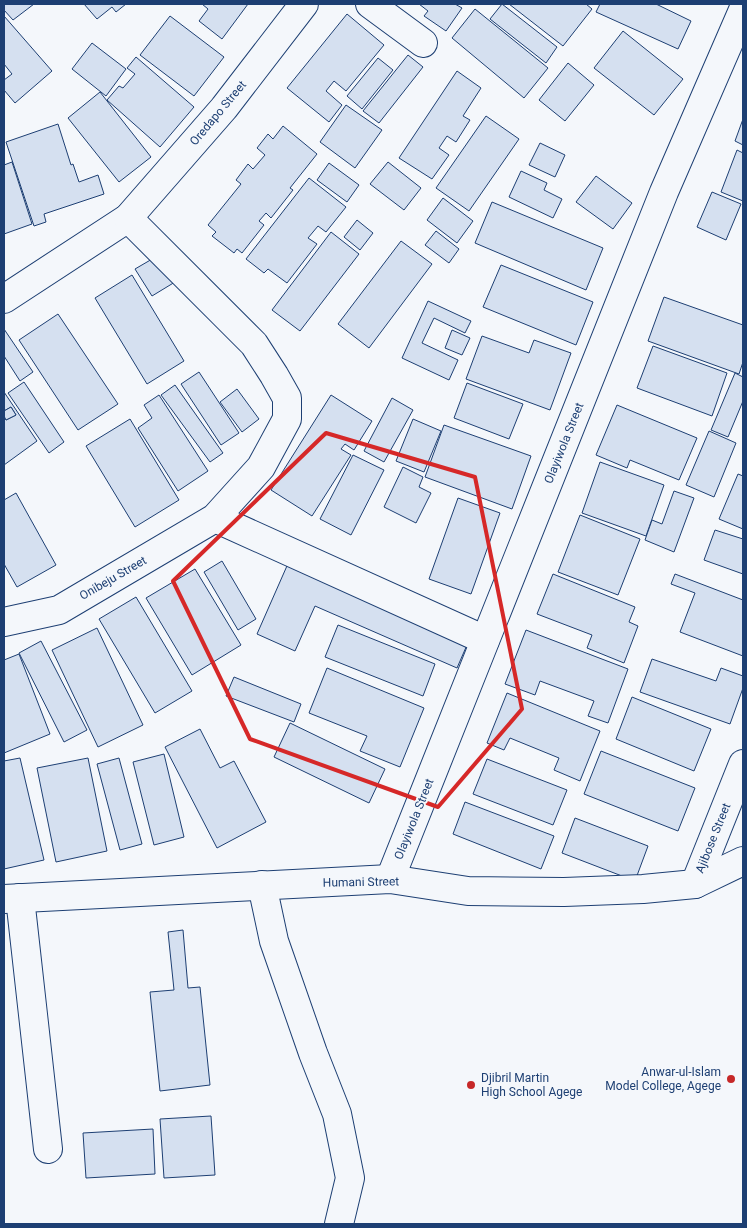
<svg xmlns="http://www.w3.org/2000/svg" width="747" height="1228" font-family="Roboto,sans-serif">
	<rect width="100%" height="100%" fill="#f4f7fb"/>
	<g fill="#d5e0f0" stroke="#1d3f73">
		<path d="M4,4H34L13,20L4,10Z"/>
		<path d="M84,4H126L116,12L112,7L97,19Z"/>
		<path d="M202,4H248L222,39L199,21L208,9Z"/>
		<path d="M419,4H455L462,8L446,31L424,16L428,11Z"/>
		<path d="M502,4L557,47L546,63L490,19Z"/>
		<path d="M509,4H586L592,9L563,46Z"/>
		<path d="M600,4H656L691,21L678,49L596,12Z"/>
		<path d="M475,9L548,68L524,98L452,38Z"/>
		<path d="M347,14L384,45L346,91L334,81L326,91L342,105L329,122L287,88Z"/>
		<path d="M4,16L52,71L15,103L4,90V80L12,74L4,64Z"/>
		<path d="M170,16L224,57L194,96L140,55Z"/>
		<path d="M623,31L683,79L654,115L594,68Z"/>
		<path d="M92,43L126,69L106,96L72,69Z"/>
		<path d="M408,55L423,67L379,123L363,111Z"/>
		<path d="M136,57L194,107L160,147L107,100L119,86L123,88L135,74L127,68Z"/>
		<path d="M378,58L393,70L362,109L347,96Z"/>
		<path d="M568,63L594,85L565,121L539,100Z"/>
		<path d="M457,71L481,88L463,116L470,120L456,142L447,136L439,148L449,155L432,179L399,158Z"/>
		<path d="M100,92L151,157L119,182L68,118Z"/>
		<path d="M346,105L382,130L355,168L320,142Z"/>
		<path d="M486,116L519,139L469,211L436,188Z"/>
		<path d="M743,119V145L735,141Z"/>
		<path d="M58,124L71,165L73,164L79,182L98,175L104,194L44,214L46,222L34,226L6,142Z"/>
		<path d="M283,126L317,154L290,188L293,190L271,218L266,213L259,221L264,225L242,253L237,249L234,253L212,236L216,232L208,225L241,184L236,180L248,164L253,169L265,155L257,148L268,134L273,139Z"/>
		<path d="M540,143L565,155L555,177L529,165Z"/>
		<path d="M737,150L743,153V201L721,192Z"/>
		<path d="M12,162L32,224L4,234V165Z"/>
		<path d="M388,162L421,188L404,210L370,184Z"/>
		<path d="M329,163L359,185L347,202L317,180Z"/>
		<path d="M521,171L547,183L544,190L562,199L553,218L509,197Z"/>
		<path d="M596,176L632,203L613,229L576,202Z"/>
		<path d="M309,178L346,207L326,232L318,226L308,238L317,244L287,283L268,269L264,273L246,259Z"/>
		<path d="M712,192L741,204L726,240L697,227Z"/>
		<path d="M443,198L473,221L457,243L427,220Z"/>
		<path d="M492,202L603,248L586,290L475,243Z"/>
		<path d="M357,220L373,233L360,250L344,237Z"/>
		<path d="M436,231L459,249L449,263L425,245Z"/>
		<path d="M331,232L359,254L300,331L272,310Z"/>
		<path d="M401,241L432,264L369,348L338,324Z"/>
		<path d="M159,255L175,282L152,296L135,269Z"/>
		<path d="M501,265L593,302L576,345L483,307Z"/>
		<path d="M132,275L184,361L147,384L95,298Z"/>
		<path d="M664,297L743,325V362L739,374L648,341Z"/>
		<path d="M428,301L471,321L465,333L434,318L422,343L458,360L449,380L402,358Z"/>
		<path d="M58,314L118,404L78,430L19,340Z"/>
		<path d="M4,329L33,372L20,381L4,356Z"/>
		<path d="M452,330L470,338L462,355L445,348Z"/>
		<path d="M482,336L529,353L534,340L571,353L550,410L466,379Z"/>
		<path d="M653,346L727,373L712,416L637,388Z"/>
		<path d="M199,372L239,433L221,445L181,384Z"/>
		<path d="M735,373L743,377V401L728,437L711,430Z"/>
		<path d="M24,382L64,442L49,453L8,393Z"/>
		<path d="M467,383L523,404L509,439L454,418Z"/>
		<path d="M175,385L223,453L210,462L161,395Z"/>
		<path d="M237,389L259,419L242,432L220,402Z"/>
		<path d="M4,392L37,441L4,465V416L6,420L16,415L11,407L4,411Z"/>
		<path d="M159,395L208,471L178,491L138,428L152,418L144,405Z"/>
		<path d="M331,395L372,421L354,450L345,444L341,449L351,455L312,516L271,490Z"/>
		<path d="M392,398L413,410L384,462L364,451Z"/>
		<path d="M617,405L697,438L679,480L630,460L627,468L596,455Z"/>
		<path d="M11,407L16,415L6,420L4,416V411Z"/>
		<path d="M130,419L179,500L135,527L86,446Z"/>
		<path d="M413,419L441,431L424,472L396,461Z"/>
		<path d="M444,425L531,456L512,509L425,477Z"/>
		<path d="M709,431L736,443L714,497L686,485Z"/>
		<path d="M353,455L384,470L351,535L320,519Z"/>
		<path d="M600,462L664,485L646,536L582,513Z"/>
		<path d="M403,467L423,477L419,487L431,493L416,523L384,507Z"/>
		<path d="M738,474L743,476V529L719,519Z"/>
		<path d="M674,491L694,498L674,552L645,540L652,520L662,524Z"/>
		<path d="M16,493L56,565L17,587L4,564V500Z"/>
		<path d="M458,498L500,513L471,594L429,579Z"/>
		<path d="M580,515L640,539L618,595L558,572Z"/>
		<path d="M715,530L743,539V574L704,560Z"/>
		<path d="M290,559L470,638L457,668L315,606L295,651L257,634Z"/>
		<path d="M222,561L256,619L238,630L204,572Z"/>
		<path d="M195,569L241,645L192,675L146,598Z"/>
		<path d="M553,574L635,607L629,622L638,626L624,663L587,648L592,635L537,614Z"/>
		<path d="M675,574L743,600V656L680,632L695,593L671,584Z"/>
		<path d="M136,597L192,691L155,713L99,619Z"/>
		<path d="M338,625L435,664L423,696L325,657Z"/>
		<path d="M97,628L143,725L98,747L52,650Z"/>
		<path d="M526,630L628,669L608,723L588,716L594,701L540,681L535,695L505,684Z"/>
		<path d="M41,641L87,730L64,742L19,653Z"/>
		<path d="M19,654L50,734L4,753V660Z"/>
		<path d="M652,659L716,681L721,668L743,676V688L730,724L640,692Z"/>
		<path d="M327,668L424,708L400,767L360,751L367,736L309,713Z"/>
		<path d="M234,677L301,704L294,722L226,696Z"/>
		<path d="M507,693L600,731L580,781L554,770L559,758L510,738L504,750L487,743Z"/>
		<path d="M632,697L711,729L694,771L616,739Z"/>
		<path d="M290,723L385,769L369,803L274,757Z"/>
		<path d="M200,729L220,768L234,761L266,822L217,848L165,747Z"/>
		<path d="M601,751L695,788L678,831L584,794Z"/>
		<path d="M164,754L184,837L154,845L133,762Z"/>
		<path d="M20,758L44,860L4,869V761Z"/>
		<path d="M88,758L107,851L56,862L37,768Z"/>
		<path d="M119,758L142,844L120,850L97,764Z"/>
		<path d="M487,759L567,790L553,825L473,794Z"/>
		<path d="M465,802L554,836L541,869L453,834Z"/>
		<path d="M575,818L648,846L635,881L562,853Z"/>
		<path d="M183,930L188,988L200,987L210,1085L160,1091L150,992L174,990L168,932Z"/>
		<path d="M211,1116L215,1175L164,1178L160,1119Z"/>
		<path d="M153,1129L155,1174L86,1178L83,1133Z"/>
	</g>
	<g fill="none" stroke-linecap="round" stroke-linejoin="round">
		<defs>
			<g id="minor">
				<path d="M370,4L423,43"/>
				<path d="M4,299L128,218L224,108L304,4"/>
				<path d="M215,518L485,640"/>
				<path d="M4,622L59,610L215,518L261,467L287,419V398L274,375L254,344L128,218"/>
				<path d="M390,879L664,192L743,10"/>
				<path d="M695,884L743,764"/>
				<path d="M262,885L274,941L313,1053L337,1114L350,1178L339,1224"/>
				<path d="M20,898L48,1149"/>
				<path d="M4,899L390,879L468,891L564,892L643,889L695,884L743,861"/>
			</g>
		</defs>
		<use href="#minor" stroke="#1d3f73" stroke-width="30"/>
		<use href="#minor" stroke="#f4f7fb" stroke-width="28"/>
	</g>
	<path fill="none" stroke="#d62828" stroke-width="4" stroke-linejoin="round" d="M326,433L475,477L522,709L438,807L250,739L173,581Z"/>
	<g fill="#c62828" stroke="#f4f7fb" stroke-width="2">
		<circle cx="731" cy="1079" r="5"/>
		<circle cx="471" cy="1085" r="5"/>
	</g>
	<g text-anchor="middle" stroke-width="4" stroke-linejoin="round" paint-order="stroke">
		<g font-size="12" fill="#1d3f73" stroke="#f4f7fb">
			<text transform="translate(218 113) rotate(-50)" y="4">Oredapo Street</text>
			<text transform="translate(564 443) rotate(-68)" y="4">Olayiwola Street</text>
			<text transform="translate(113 578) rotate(-30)" y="4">Onibeju Street</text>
			<text transform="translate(414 819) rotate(-68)" y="4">Olayiwola Street</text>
			<text transform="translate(713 838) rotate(-68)" y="4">Ajibose Street</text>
			<text transform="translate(361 882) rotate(-1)" y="4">Humani Street</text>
		</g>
		<g font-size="12" fill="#1d3f73" stroke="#f4f7fb" text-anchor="end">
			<text x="721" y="1076">Anwar-ul-Islam<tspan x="721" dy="14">Model College, Agege</tspan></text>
			<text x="481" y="1082" text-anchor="start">Djibril Martin<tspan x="481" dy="14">High School Agege</tspan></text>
		</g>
	</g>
	<rect width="747" height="1228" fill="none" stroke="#1d3f73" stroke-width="10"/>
</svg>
